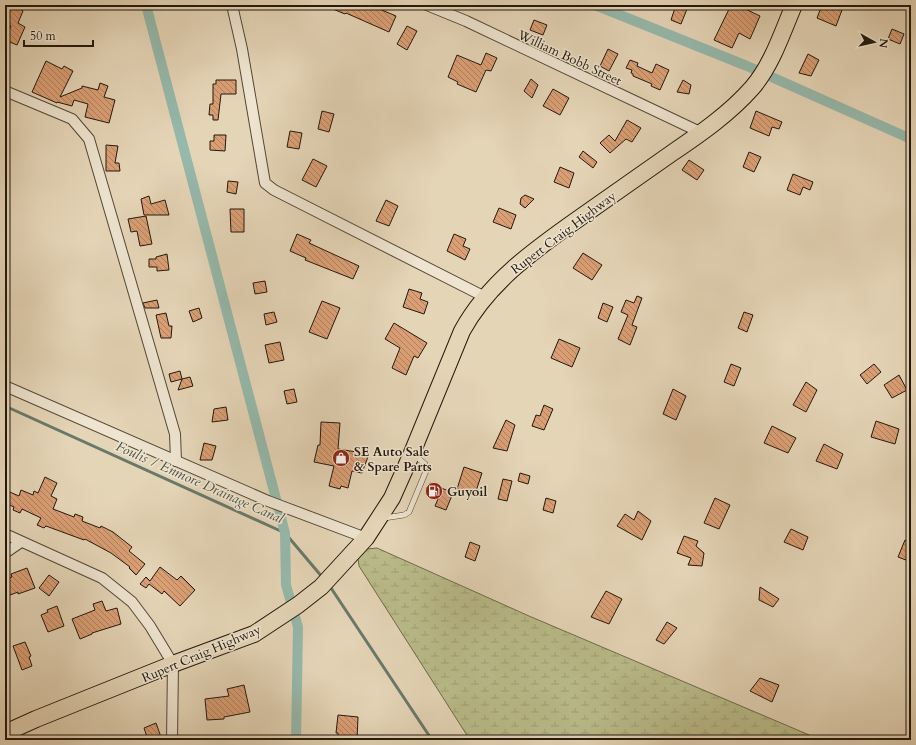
<svg xmlns="http://www.w3.org/2000/svg" width="916" height="745" font-family="Cardo,serif">
	<defs>
		<pattern id="wetland-marsh" width="20" height="14" patternUnits="userSpaceOnUse"><rect width="20" height="14" fill="#babc8a"/><path d="M1 5h8M5 5V1M11 12h8M15 12V8" fill="none" stroke="#a0a176"/></pattern>
		<pattern id="building-back-hatch" width="6" height="6" patternUnits="userSpaceOnUse"><rect width="6" height="6" fill="#db9f75"/><path d="M-1 5l2 2M0 0l6 6M5-1l2 2" fill="none" stroke="#b1815e"/></pattern>
	</defs>
	<rect width="100%" height="100%" fill="#e5d5b7"/>
	<filter id="stains"><feTurbulence type="fractalNoise" baseFrequency=".005" numOctaves="4"/><feColorMatrix values="0 0 0 0 .2 0 0 0 0 .09 0 0 0 0 .02 0 0 0 .5 -.17"/></filter>
	<radialGradient id="worn" r=".72"><stop offset=".6" stop-color="#630" stop-opacity="0"/><stop offset="1" stop-color="#630" stop-opacity=".3"/></radialGradient>
	<path fill="url(#wetland-marsh)" stroke="#6e6a4c" d="M377,548L529,616L821,740H470L359,566L358,558L367,549Z"/>
	<g fill="none" stroke-linecap="round" stroke-linejoin="round">
		<g stroke="#68796c" stroke-width="3">
			<path d="M5,406L285,533L323,578"/>
			<path d="M329,585L432,740"/>
		</g>
		<g stroke="#96b9ac" stroke-width="10">
			<path d="M146,5L285,533L286,585L298,627L296,740"/>
			<path d="M595,5L747,66L911,139"/>
		</g>
	</g>
	<g fill="url(#building-back-hatch)" stroke="#22180d">
		<path d="M9,5H21L20,9L23,11L18,23L25,27L17,45L5,40L11,26L8,24L9,20H6L7,17L5,16V12Z"/>
		<path d="M323,5H370L396,16L389,32L346,13L345,14Z"/>
		<path d="M676,5L687,9L681,24L671,20Z"/>
		<path d="M731,5H737L760,16L750,39L739,33L732,48L714,40Z"/>
		<path d="M822,5H829L842,10L836,26L817,18Z"/>
		<path d="M534,20L547,25L543,35L530,30Z"/>
		<path d="M407,26L417,31L407,50L397,44Z"/>
		<path d="M892,29L904,34L900,44L888,39Z"/>
		<path d="M608,49L618,54L609,71L600,66Z"/>
		<path d="M486,53L497,58L491,71L486,70L476,92L457,84L458,82L448,77L457,55L481,65Z"/>
		<path d="M808,54L819,60L811,76L799,73Z"/>
		<path d="M630,60L638,63L637,66L652,73L656,64L669,70L660,90L651,86L652,84L633,76V74L631,73L632,70L626,68Z"/>
		<path d="M46,61L62,69L64,66L73,71L60,97L82,88V86L98,90L100,83L108,86L104,97L115,100L109,123L85,117L88,104L74,100L72,106L57,102V103L32,92Z"/>
		<path d="M531,79L538,85L532,98L524,91Z"/>
		<path d="M216,80H236V94H221L218,120H213V115H209L210,104H213V84H216Z"/>
		<path d="M683,80L691,85L689,94L677,92Z"/>
		<path d="M553,89L569,98L560,115L543,106Z"/>
		<path d="M322,111L334,114L329,132L318,129Z"/>
		<path d="M756,111L782,122L779,129L772,127L769,136L750,128Z"/>
		<path d="M627,120L641,128L632,142L626,139L610,153L600,143L609,135L615,141Z"/>
		<path d="M290,131L302,133L299,149L287,147Z"/>
		<path d="M214,135H226L225,151L210,150V141H214Z"/>
		<path d="M106,145L118,146L115,163H119L120,171H106Z"/>
		<path d="M583,151L597,162L593,168L579,157Z"/>
		<path d="M749,152L761,157L754,172L743,167Z"/>
		<path d="M313,159L327,166L316,187L302,180Z"/>
		<path d="M689,160L704,170L697,180L682,170Z"/>
		<path d="M560,167L574,173L569,188L554,182Z"/>
		<path d="M793,174L813,182L810,190L803,187L800,195L787,190Z"/>
		<path d="M228,181L238,182L236,194L227,192Z"/>
		<path d="M525,195L534,199L525,208L520,204L521,198Z"/>
		<path d="M149,196L151,204L165,200L169,215H144L141,199Z"/>
		<path d="M386,200L398,206L389,226L376,221Z"/>
		<path d="M499,208L516,215L511,229L493,222Z"/>
		<path d="M230,209H244V232H231Z"/>
		<path d="M146,216L152,244L140,246L137,231L131,232L128,219Z"/>
		<path d="M297,234L311,240L309,243L359,266L353,279L305,260L306,258L290,251Z"/>
		<path d="M454,234L466,239L463,246L470,249L465,260L447,251Z"/>
		<path d="M583,253L602,265L592,280L573,268Z"/>
		<path d="M167,254L169,270L157,271V267H149V259H156V257Z"/>
		<path d="M265,281L267,292L255,294L253,283Z"/>
		<path d="M409,289L422,293L420,299L428,302L424,314L403,307Z"/>
		<path d="M637,296L642,298L632,325L637,327L630,345L618,339L628,315L621,312L626,300L634,303Z"/>
		<path d="M157,300L159,308H145L143,303Z"/>
		<path d="M322,301L340,308L327,339L309,332Z"/>
		<path d="M603,303L613,307L607,322L598,318Z"/>
		<path d="M199,308L202,318L193,322L189,311Z"/>
		<path d="M274,312L277,322L266,325L264,314Z"/>
		<path d="M744,312L753,315L747,332L738,328Z"/>
		<path d="M166,313L169,326H172L171,338H161L156,315Z"/>
		<path d="M394,323L427,343L418,358L414,356L406,375L392,368L400,348L385,339Z"/>
		<path d="M559,339L580,348L572,367L551,358Z"/>
		<path d="M280,342L284,360L269,363L265,345Z"/>
		<path d="M731,364L741,368L734,386L724,382Z"/>
		<path d="M874,364L881,372L867,384L860,375Z"/>
		<path d="M180,371L182,379L190,377L193,386L178,390L182,379L171,382L169,374Z"/>
		<path d="M899,375L907,390L892,398L884,385Z"/>
		<path d="M806,382L817,390L806,412L793,405Z"/>
		<path d="M294,389L297,402L287,404L284,391Z"/>
		<path d="M673,389L686,396L676,420L663,414Z"/>
		<path d="M544,405L553,409L544,430L532,426L536,415L540,416Z"/>
		<path d="M226,407L228,420L212,422L214,409Z"/>
		<path d="M506,420L515,425L507,451L493,448Z"/>
		<path d="M876,421L899,429L895,444L871,437Z"/>
		<path d="M321,422L340,423L338,449L369,454L362,473L352,471L348,488L341,486L340,489L329,486L334,466L314,462L318,445H320Z"/>
		<path d="M772,426L796,438L788,453L764,443Z"/>
		<path d="M204,443L216,446L212,460H200Z"/>
		<path d="M824,444L843,454L837,469L816,461Z"/>
		<path d="M464,467L482,473L475,494L457,489Z"/>
		<path d="M520,473L530,476L528,484L518,481Z"/>
		<path d="M45,477L57,483L51,496L57,499L53,509L74,517L75,514L83,517L82,521L100,528L101,526L113,532L132,547L129,551L145,564L136,575L129,568L130,567L111,553L85,539L84,540L46,526L44,528L37,525L41,518L22,509L20,513L13,510L14,507L5,503V490L19,496L21,490L33,495L34,491L38,493Z"/>
		<path d="M503,479L512,481L507,501L498,499Z"/>
		<path d="M430,483L453,493L446,510L435,506L438,499L426,494Z"/>
		<path d="M546,498L556,501L553,513L543,510Z"/>
		<path d="M715,498L730,505L719,529L704,523Z"/>
		<path d="M638,511L651,521L642,540L617,526L625,514L634,520Z"/>
		<path d="M791,529L808,537L803,550L784,542Z"/>
		<path d="M684,536L698,541L696,546L704,553L702,566L688,565L691,558L677,553Z"/>
		<path d="M905,540L911,543V549L906,560L898,557Z"/>
		<path d="M470,542L480,546L475,561L465,557Z"/>
		<path d="M160,567L177,580L181,576L195,590L180,606L164,591L162,594L149,584L146,588L140,584L146,577L150,581Z"/>
		<path d="M27,568L35,588L18,594V592L5,597V580L12,577L11,574Z"/>
		<path d="M49,575L59,582L49,596L39,588Z"/>
		<path d="M760,587L779,599L773,607L759,600Z"/>
		<path d="M606,591L622,599L609,624L591,617Z"/>
		<path d="M102,601L106,611L117,608L121,624L92,633V634L80,639L72,619L95,610L93,604Z"/>
		<path d="M57,606L64,626L48,632L41,615L48,612L47,610Z"/>
		<path d="M667,622L677,628L664,644L656,640Z"/>
		<path d="M25,642L31,656L29,657L32,666L22,670L13,646Z"/>
		<path d="M760,678L779,685L772,702L750,691Z"/>
		<path d="M244,685L250,712L224,717V719L207,720L205,699L229,696L227,689Z"/>
		<path d="M338,715L358,717L357,740H338V733H336Z"/>
		<path d="M156,723L162,740H148L144,728Z"/>
	</g>
	<g fill="none" stroke-linecap="round" stroke-linejoin="round">
		<defs>
			<path id="lane" d="M384,518L404,515L409,512L426,471L425,464L414,455"/>
			<g id="street">
				<path d="M232,5L242,49L265,183L274,190L485,297"/>
				<path d="M427,5L466,21L702,133"/>
				<path d="M5,91L72,119L89,139L175,434L176,461"/>
				<path d="M5,386L268,501L366,538"/>
				<path d="M5,534L102,578L132,602L150,626L173,664L172,740"/>
				<path d="M5,553L21,542"/>
			</g>
			<path id="primary" d="M5,733L36,719L173,664L254,634L298,605L321,587L366,538L392,498L412,453L462,331C488,283 534,250 578,219C609,197 641,175 672,153C700,134 729,114 752,88C772,65 782,33 794,5"/>
		</defs>
		<use href="#lane" stroke="#534738" stroke-width="6"/>
		<use href="#street" stroke="#534738" stroke-width="12"/>
		<use href="#primary" stroke="#22180d" stroke-width="18"/>
		<use href="#lane" stroke="#eee4d0" stroke-width="5"/>
		<use href="#street" stroke="#eee4d0" stroke-width="10"/>
		<use href="#primary" stroke="#e5d5b7" stroke-width="16"/>
	</g>
	<defs>
		<symbol id="shop-disc" viewBox="-11 -11 22 22"><circle r="9.5" fill="#8f2418" stroke="#eee4d0"/><path d="M-5-2.5h2.3a2.7 3.5 0 0 1 5.4 0H5L5.5 6h-11ZM-1.5-2.5h3a1.5 2.3 0 0 0-3 0Z" fill="#fff"/></symbol>
		<symbol id="fuel-disc" viewBox="-11 -11 22 22"><circle r="9.5" fill="#8f2418" stroke="#eee4d0"/><path d="M-5.5-6h7V0h2V4h1.3V-2.5L3-4.5l.8-.8L6-3V5H2.5V1h-1V6h-7ZM-4.2-4.7v3.2H.2V-4.7Z" fill="#fff"/></symbol>
	</defs>
	<g fill-rule="evenodd">
		<use href="#shop-disc" x="331" y="448" width="20" height="20"/>
		<use href="#fuel-disc" x="424" y="481" width="20" height="20"/>
	</g>
	<g text-anchor="middle" stroke-width="3" stroke-linejoin="round" paint-order="stroke">
		<g font-size="13" fill="#22180d" stroke="#eee4d0">
			<text transform="translate(570 57) rotate(25)" y="5">William Bobb Street</text>
			<text transform="translate(563 232) rotate(-37)" y="5">Rupert Craig Highway</text>
			<text transform="translate(201 653) rotate(-23)" y="5">Rupert Craig Highway</text>
		</g>
		<g font-size="13" font-weight="bold" fill="#22180d" stroke="#eee4d0" text-anchor="start">
			<text x="354" y="456">SE Auto Sale<tspan x="354" dy="15">&amp; Spare Parts</tspan></text>
			<text x="447" y="496">Guyoil</text>
		</g>
		<g font-size="14" font-style="italic" fill="#4b5045" stroke="#eee4d0">
			<text transform="translate(200 482) rotate(24)" y="5">Foulis / Enmore Drainage Canal</text>
		</g>
	</g>
	<rect width="916" height="745" fill="none" stroke="#e5d5b7" stroke-width="20"/>
	<rect x="6" y="6" width="904" height="733" fill="none" stroke="#22180d" stroke-width="2"/>
	<rect x="10" y="10" width="896" height="725" fill="none" stroke="#22180d"/>
	<g transform="translate(874 42) rotate(98)" stroke="#eee4d0" stroke-width="3" paint-order="stroke">
	<path d="M0-3L7 15L0 10L-7 15Z" fill="#22180d"/>
	<text y="-6" font-size="11" font-weight="bold" text-anchor="middle" fill="#22180d">N</text>
	</g>
	<path d="M24 40v6h69v-6" fill="none" stroke="#22180d" stroke-width="2"/>
	<text x="30" y="40" font-size="12" fill="#22180d" stroke="#eee4d0" stroke-width="3" paint-order="stroke">50 m</text>
	<rect width="100%" height="100%" filter="url(#stains)"/>
	<rect width="100%" height="100%" fill="url(#worn)"/>
</svg>
